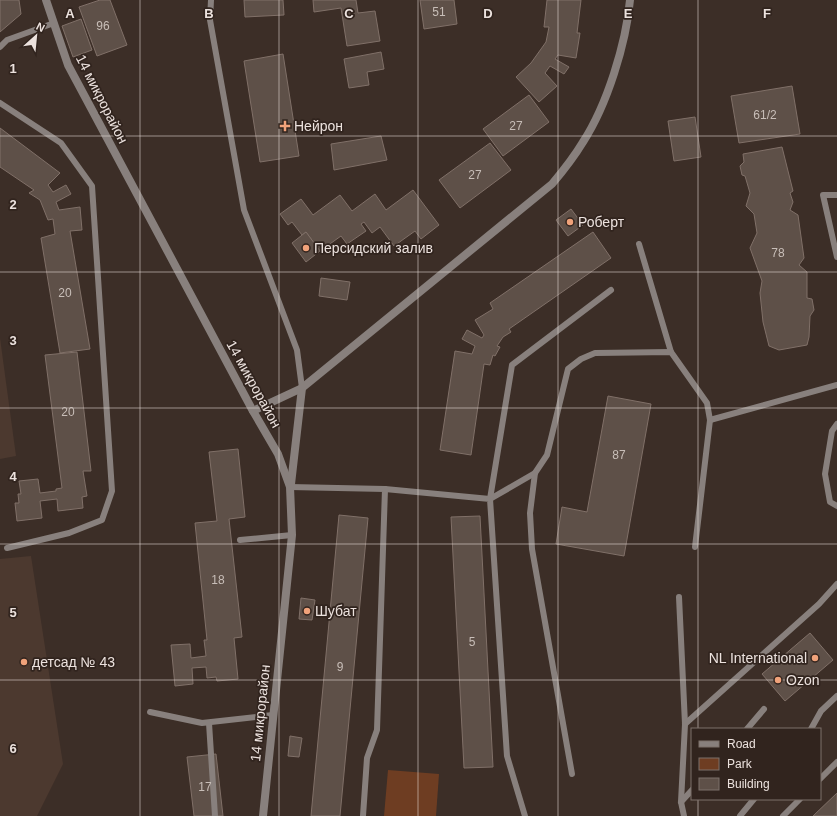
<svg xmlns="http://www.w3.org/2000/svg" width="837" height="816" font-family="Helvetica,sans-serif">
	<rect width="100%" height="100%" fill="#3c2e27"/>
	<g fill="#4c392f">
		<path d="M0,338L16,456L0,459Z"/>
		<path d="M31,556L63,764L37,816H0V559Z"/>
	</g>
	<path fill="#6e3d22" d="M388,770L439,774L436,816H384Z"/>
	<g fill="#5e5048" stroke="#807068">
		<path d="M0,0H19L21,14L0,32Z"/>
		<path d="M100,0H110L127,45L97,56L79,7Z"/>
		<path d="M244,0H283L284,15L245,17Z"/>
		<path d="M313,0H356L358,13L375,11L380,41L347,46L341,8L314,12Z"/>
		<path d="M420,0H454L457,24L424,29Z"/>
		<path d="M547,0H581L577,33H580L576,58L558,55L555,59L569,67L564,74L550,66L545,73L557,86L539,102L516,77L531,63L546,42L549,27H544Z"/>
		<path d="M81,19L92,50L73,57L62,26Z"/>
		<path d="M381,52L384,69L367,72L369,85L349,88L344,59Z"/>
		<path d="M283,54L299,156L260,162L244,61Z"/>
		<path d="M792,86L800,134L739,143L731,96Z"/>
		<path d="M529,95L549,122L503,156L483,129Z"/>
		<path d="M695,117L701,157L674,161L668,121Z"/>
		<path d="M0,128L60,173L48,185L53,192L66,185L71,194L56,202L59,210L80,207L82,230L70,231L90,349L60,353L41,238L55,234L53,219L48,220L40,200L29,193L34,190L0,167Z"/>
		<path d="M381,136L387,160L334,170L331,144Z"/>
		<path d="M490,143L511,170L460,208L439,180Z"/>
		<path d="M782,147L793,191L790,193L793,202L790,210L798,215L804,258L799,265L807,272V298L812,299L814,310L810,316L809,337L807,345L779,350L769,346L763,322L760,293L762,281L750,248L757,233L754,214L746,206L750,193L745,176L742,175L740,166L744,162L743,154Z"/>
		<path d="M413,190L439,225L421,239L415,231L394,246L380,227L372,233L364,222L361,224L366,231L347,244L341,236L320,251L306,232L302,235L292,222L288,225L280,214L301,199L313,215L340,195L352,211L375,194L386,210Z"/>
		<path d="M571,209L583,225L568,236L556,220Z"/>
		<path d="M306,232L320,251L306,262L292,243Z"/>
		<path d="M593,232L611,258L509,329L511,332L503,337L497,346L500,347L495,356L493,355L490,365L484,364L471,455L440,450L455,351L472,354L475,346L462,339L467,330L482,338L484,335L475,320L493,309L490,303Z"/>
		<path d="M321,278L350,282L347,300L319,296Z"/>
		<path d="M77,352L91,471H83L87,496L82,497L83,508L58,511L57,499L40,501L42,518L17,521L15,503H19L18,494H21L19,481L38,479L40,493L56,491V489L62,488L45,355Z"/>
		<path d="M608,396L651,404L624,556L556,544L562,507L587,512Z"/>
		<path d="M238,449L245,517L229,519L242,637L234,638L238,679L217,681L216,677L207,678L206,667L192,668L193,684L175,686L171,645L190,644L191,658L206,656L204,640H207L195,523L217,521L209,452Z"/>
		<path d="M339,515L368,518L340,816H311Z"/>
		<path d="M480,516L493,767L464,768L451,517Z"/>
		<path d="M301,598L315,600L312,620L299,619Z"/>
		<path d="M810,633L833,660L785,701L762,674Z"/>
		<path d="M290,736L302,738L299,757L288,756Z"/>
		<path d="M216,754L223,816H194L187,757Z"/>
		<path d="M837,793V816H813Z"/>
	</g>
	<g fill="none" stroke-linecap="round" stroke-linejoin="round">
		<g stroke="#88807d" stroke-width="6">
			<path d="M211,0L210,20L244,210L297,350L302,388"/>
			<path d="M0,47L7,40L54,23"/>
			<path d="M0,103L61,143L92,186L112,491L102,520L69,533L7,548"/>
			<path d="M837,195H823L837,257"/>
			<path d="M639,244L671,352"/>
			<path d="M710,420L837,385"/>
			<path d="M837,424L832,431L825,474L830,502L837,506"/>
			<path d="M535,473L530,513L532,549L572,774"/>
			<path d="M290,487L385,489L377,730L367,758L363,816"/>
			<path d="M385,489L490,499L507,756L525,816"/>
			<path d="M490,499L535,473L547,455L568,369L581,359L595,353L671,352L707,403L710,420L695,547"/>
			<path d="M490,499L512,365L611,290"/>
			<path d="M240,540L292,535"/>
			<path d="M679,597L685,724L681,802L684,816"/>
			<path d="M150,712L202,723L273,715"/>
			<path d="M209,723L215,816"/>
			<path d="M685,724L819,604L837,584"/>
			<path d="M747,729L764,709"/>
			<path d="M811,729L821,711L837,696"/>
			<path d="M820,779L837,762"/>
			<path d="M681,802L692,790"/>
			<path d="M740,816L754,799"/>
			<path d="M783,816L800,799"/>
		</g>
		<g stroke="#88807d" stroke-width="8">
			<path d="M46,0L68,65L253,411L278,454L290,487L292,535L263,816"/>
			<path d="M253,411L302,388L552,184C563,171 574,157 583,142C607,105 626,44 630,0"/>
			<path d="M291,484L302,388"/>
		</g>
	</g>
	<path fill="none" stroke="#ece2de" stroke-width="1" stroke-opacity="0.55" d="M140,0V816M279,0V816M418,0V816M558,0V816M698,0V729M0,136H837M0,272H837M0,408H837M0,544H837M0,680H837M698,799V816"/>
	<g fill="#f0a27a" stroke="#31241e" stroke-width="1.5">
		<path d="M283 120h4v4h4v4h-4v4h-4v-4h-4v-4h4z"/>
		<circle cx="570" cy="222" r="4"/>
		<circle cx="306" cy="248" r="4"/>
		<circle cx="307" cy="611" r="4"/>
		<circle cx="815" cy="658" r="4"/>
		<circle cx="24" cy="662" r="4"/>
		<circle cx="778" cy="680" r="4"/>
	</g>
	<g text-anchor="middle" stroke-width="3.5" stroke-linejoin="round" paint-order="stroke">
		<g font-size="12" fill="#c8beb8">
			<text x="439" y="16">51</text>
			<text x="103" y="30">96</text>
			<text x="765" y="119">61/2</text>
			<text x="516" y="130">27</text>
			<text x="475" y="179">27</text>
			<text x="778" y="257">78</text>
			<text x="65" y="297">20</text>
			<text x="68" y="416">20</text>
			<text x="619" y="459">87</text>
			<text x="218" y="584">18</text>
			<text x="472" y="646">5</text>
			<text x="340" y="671">9</text>
			<text x="205" y="791">17</text>
		</g>
		<g font-size="14" fill="#ece2de" stroke="#31241e">
			<text transform="translate(102 99) rotate(63)" y="5">14 микрорайон</text>
			<text transform="translate(254 384) rotate(61)" y="5">14 микрорайон</text>
			<text transform="translate(260 713) rotate(-84)" y="5">14 микрорайон</text>
		</g>
		<g font-size="14" fill="#ece2de" stroke="#31241e" text-anchor="start">
			<text x="294" y="131">Нейрон</text>
			<text x="578" y="227">Роберт</text>
			<text x="314" y="253">Персидский залив</text>
			<text x="315" y="616">Шубат</text>
			<text x="807" y="663" text-anchor="end">NL International</text>
			<text x="32" y="667">детсад № 43</text>
			<text x="786" y="685">Ozon</text>
		</g>
	</g>
	<g font-size="13" text-anchor="middle" font-weight="bold" fill="#ece2de" stroke="#31241e" stroke-width="3.5" stroke-linejoin="round" paint-order="stroke">
		<text x="70" y="18">A</text>
		<text x="209" y="18">B</text>
		<text x="349" y="18">C</text>
		<text x="488" y="18">D</text>
		<text x="628" y="18">E</text>
		<text x="767" y="18">F</text>
		<text x="13" y="73">1</text>
		<text x="13" y="209">2</text>
		<text x="13" y="345">3</text>
		<text x="13" y="481">4</text>
		<text x="13" y="617">5</text>
		<text x="13" y="753">6</text>
	</g>
	<rect x="691" y="728" width="130" height="72" fill="#31241e" stroke="#7c706b"/>
	<rect x="699" y="741" width="20" height="6" fill="#88807d" stroke="#7c706b"/>
	<text x="727" y="748" font-size="12" fill="#ece2de">Road</text>
	<rect x="699" y="758" width="20" height="12" fill="#6e3d22" stroke="#7c706b"/>
	<text x="727" y="768" font-size="12" fill="#ece2de">Park</text>
	<rect x="699" y="778" width="20" height="12" fill="#5e5048" stroke="#7c706b"/>
	<text x="727" y="788" font-size="12" fill="#ece2de">Building</text>
	<g transform="translate(36 36) rotate(27)" stroke="#31241e" stroke-width="3" paint-order="stroke">
	<path d="M0-3L7 15L0 10L-7 15Z" fill="#ece2de"/>
	<text y="-6" font-size="11" font-weight="bold" text-anchor="middle" fill="#ece2de">N</text>
	</g>
</svg>
